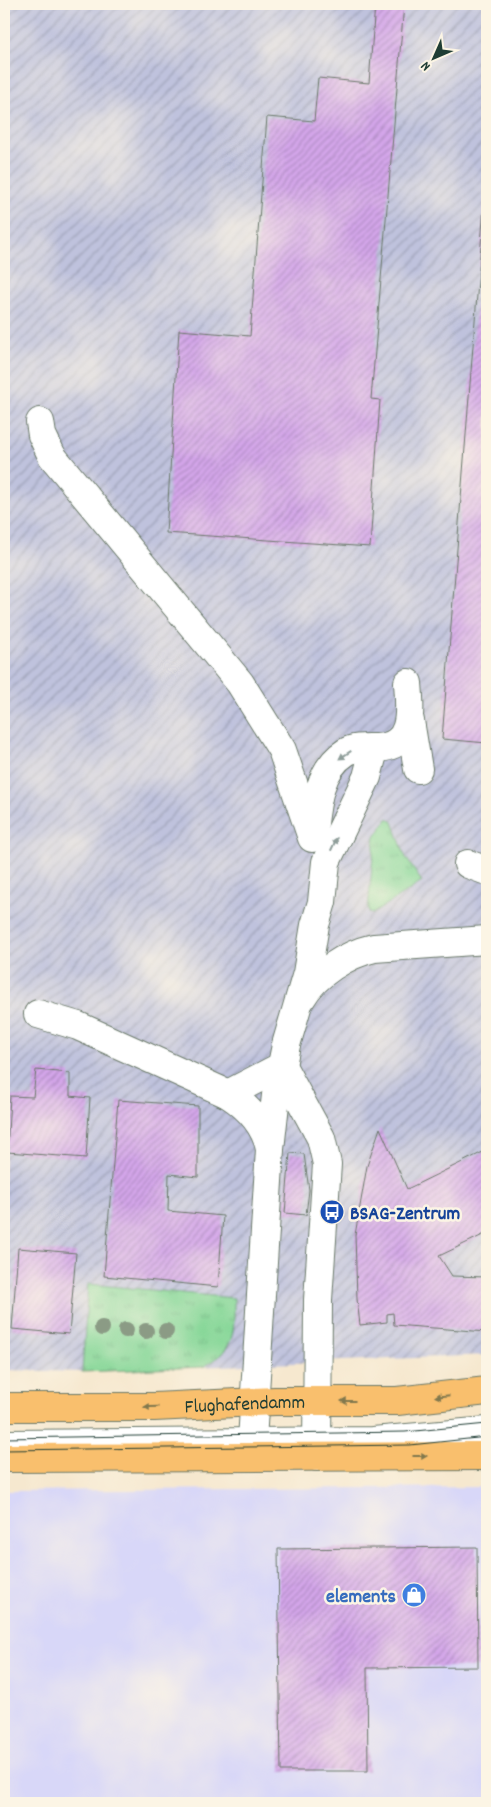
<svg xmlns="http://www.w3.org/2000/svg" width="491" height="1807" font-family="Dekko,sans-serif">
	<defs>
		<pattern id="industrial-furrows" width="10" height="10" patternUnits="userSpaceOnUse" patternTransform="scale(1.25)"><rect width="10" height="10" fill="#bfc2dd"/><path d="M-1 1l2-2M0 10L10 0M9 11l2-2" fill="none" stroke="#9b9fb4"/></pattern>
		<pattern id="grass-tufts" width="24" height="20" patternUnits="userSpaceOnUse" patternTransform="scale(1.25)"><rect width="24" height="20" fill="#86d798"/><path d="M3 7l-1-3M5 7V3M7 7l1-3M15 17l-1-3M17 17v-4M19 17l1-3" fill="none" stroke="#73b984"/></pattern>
		<pattern id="building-hatch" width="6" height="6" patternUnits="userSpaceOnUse" patternTransform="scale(1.25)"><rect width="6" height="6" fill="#d4a6ea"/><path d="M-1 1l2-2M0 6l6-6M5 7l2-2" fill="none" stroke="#ab88be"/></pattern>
	</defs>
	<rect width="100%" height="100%" fill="#fcf5e5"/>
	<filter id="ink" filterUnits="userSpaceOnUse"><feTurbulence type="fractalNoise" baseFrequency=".02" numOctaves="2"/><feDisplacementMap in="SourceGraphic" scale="10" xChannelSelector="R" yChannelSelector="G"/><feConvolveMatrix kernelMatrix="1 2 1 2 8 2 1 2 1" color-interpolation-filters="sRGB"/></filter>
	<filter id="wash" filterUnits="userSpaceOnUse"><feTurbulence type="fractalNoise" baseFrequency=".0096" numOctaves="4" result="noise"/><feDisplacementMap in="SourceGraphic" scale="20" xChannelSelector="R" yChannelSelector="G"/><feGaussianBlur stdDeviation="1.12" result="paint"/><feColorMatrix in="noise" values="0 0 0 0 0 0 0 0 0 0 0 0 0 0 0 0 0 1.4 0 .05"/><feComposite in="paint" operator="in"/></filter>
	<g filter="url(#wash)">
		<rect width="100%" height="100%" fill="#f6e8cf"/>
		<path fill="#d8d7f8" d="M487,1487V1803H4V1491Z"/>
		<path fill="url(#industrial-furrows)" d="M4,4H487V1355L82,1372L4,1370V1170L10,1085L4,1082Z"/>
		<g fill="url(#grass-tufts)" stroke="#528a66">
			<path d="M388,818L393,822L405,856L422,882L372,914L369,912L368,908L375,837Z"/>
			<path d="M88,1284L234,1298C234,1333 237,1348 203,1367L82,1372Z"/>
		</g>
		<g id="blocks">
			<g fill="url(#building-hatch)">
				<path d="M375,4H404L371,399L380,400L370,547L166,533L179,330L250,336L267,117L314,121L318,78L369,83Z"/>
				<path d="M486,181H487V743L442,739Z"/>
				<path d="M36,1070L70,1073V1096L90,1098L86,1158L7,1152L10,1096L33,1097Z"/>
				<path d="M118,1100L198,1106V1177L169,1174L168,1211L223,1216L218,1287L104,1276Z"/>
				<path d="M380,1128L407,1189L487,1150V1233L439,1256L452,1276L487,1277V1332L394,1325L393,1313L387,1314V1322L360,1325L357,1299L355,1235L367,1166Z"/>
				<path d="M290,1153L304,1154L309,1190L306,1215L285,1213Z"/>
				<path d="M18,1248L76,1253L69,1334L12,1329Z"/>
				<path d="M477,1547L478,1667L367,1668L368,1771H281L278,1549Z"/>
			</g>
		</g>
	</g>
	<g filter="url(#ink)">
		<use href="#blocks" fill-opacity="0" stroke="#6a796a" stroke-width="1"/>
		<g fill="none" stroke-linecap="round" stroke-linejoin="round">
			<defs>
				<g id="minor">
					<path d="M40,422L42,435L52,456L240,683L282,750L312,838"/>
					<path d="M410,721L418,769"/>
					<path d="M313,832C316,804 319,769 346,752C354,747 366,748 376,748C415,747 410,710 408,683"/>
					<path d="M468,864L487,871"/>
					<path d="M301,999C315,974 347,954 374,948L487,940"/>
					<path d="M38,1014L78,1026L228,1094C248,1107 265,1124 270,1149"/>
					<path d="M282,1066L321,1138L327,1164L318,1300L317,1457"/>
					<path d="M228,1094L282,1066"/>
					<path d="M4,1444L373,1441L487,1431"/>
					<path d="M251,1457L270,1149L276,1095L286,1045L307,973L315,925L322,902L326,862L367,777L373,754"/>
				</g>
				<g id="major">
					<path id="s1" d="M4,1407H154L275,1401H397L487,1391"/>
					<path d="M4,1458L487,1456"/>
				</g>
			</defs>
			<use href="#minor" stroke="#6a796a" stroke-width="30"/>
			<use href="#major" stroke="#6a796a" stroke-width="30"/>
			<use href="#minor" stroke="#fff" stroke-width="28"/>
			<use href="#major" stroke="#f9bf6d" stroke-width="28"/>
			<g stroke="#1f3d34" stroke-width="1">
				<path d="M4,1438L405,1432L487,1424"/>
				<path d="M4,1450L410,1445L487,1437"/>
			</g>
		</g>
		<g fill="#8b9b85">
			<circle cx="102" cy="1328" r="8"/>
			<circle cx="126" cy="1330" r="8"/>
			<circle cx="146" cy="1331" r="8"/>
			<circle cx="166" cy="1331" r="8"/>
		</g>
		<defs><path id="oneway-solid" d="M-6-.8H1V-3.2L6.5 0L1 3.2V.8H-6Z" transform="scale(1.25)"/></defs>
		<g fill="#8f9e9a">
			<use href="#oneway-solid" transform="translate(345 755) rotate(147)"/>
			<use href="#oneway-solid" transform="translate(334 844) rotate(-65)"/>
		</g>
		<g fill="#81784e">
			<use href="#oneway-solid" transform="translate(442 1396) rotate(174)"/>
			<use href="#oneway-solid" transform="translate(348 1401) rotate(-180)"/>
			<use href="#oneway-solid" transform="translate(151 1407) rotate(179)"/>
			<use href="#oneway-solid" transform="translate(420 1456)"/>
		</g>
	</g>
	<defs>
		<symbol id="bus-disc" viewBox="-11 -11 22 22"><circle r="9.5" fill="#1a4fb4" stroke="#fcf5e5"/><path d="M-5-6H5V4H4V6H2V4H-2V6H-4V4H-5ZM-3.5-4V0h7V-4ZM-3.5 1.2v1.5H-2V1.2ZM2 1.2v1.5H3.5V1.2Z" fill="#fff"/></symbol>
		<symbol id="shop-disc" viewBox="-11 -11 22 22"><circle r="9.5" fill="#3f7fe0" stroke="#fcf5e5"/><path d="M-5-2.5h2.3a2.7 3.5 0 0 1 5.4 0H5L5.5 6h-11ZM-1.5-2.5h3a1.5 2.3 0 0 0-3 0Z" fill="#fff"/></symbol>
	</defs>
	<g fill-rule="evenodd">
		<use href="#bus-disc" x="318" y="1198" width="28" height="28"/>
		<use href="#shop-disc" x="400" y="1581" width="28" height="28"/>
	</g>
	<g text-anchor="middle" stroke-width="5" stroke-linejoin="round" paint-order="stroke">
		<g font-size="20" font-weight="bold" fill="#164399" stroke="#fcf5e5" text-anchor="start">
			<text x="350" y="1219">BSAG-Zentrum</text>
		</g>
		<g font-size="20" fill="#1f3d34" stroke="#fcf5e5">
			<text dy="7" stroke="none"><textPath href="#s1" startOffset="241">Flughafendamm</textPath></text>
		</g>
		<g font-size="20" font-weight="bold" fill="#366cbe" stroke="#fcf5e5" text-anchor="end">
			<text x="396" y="1602">elements</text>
		</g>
	</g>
	<rect width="491" height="1807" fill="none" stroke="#fcf5e5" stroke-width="20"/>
	<g transform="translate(434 58) rotate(225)" stroke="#fcf5e5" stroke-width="4" paint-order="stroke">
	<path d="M0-4L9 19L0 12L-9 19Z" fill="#1f3d34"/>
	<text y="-8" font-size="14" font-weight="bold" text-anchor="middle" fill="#1f3d34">N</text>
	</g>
</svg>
